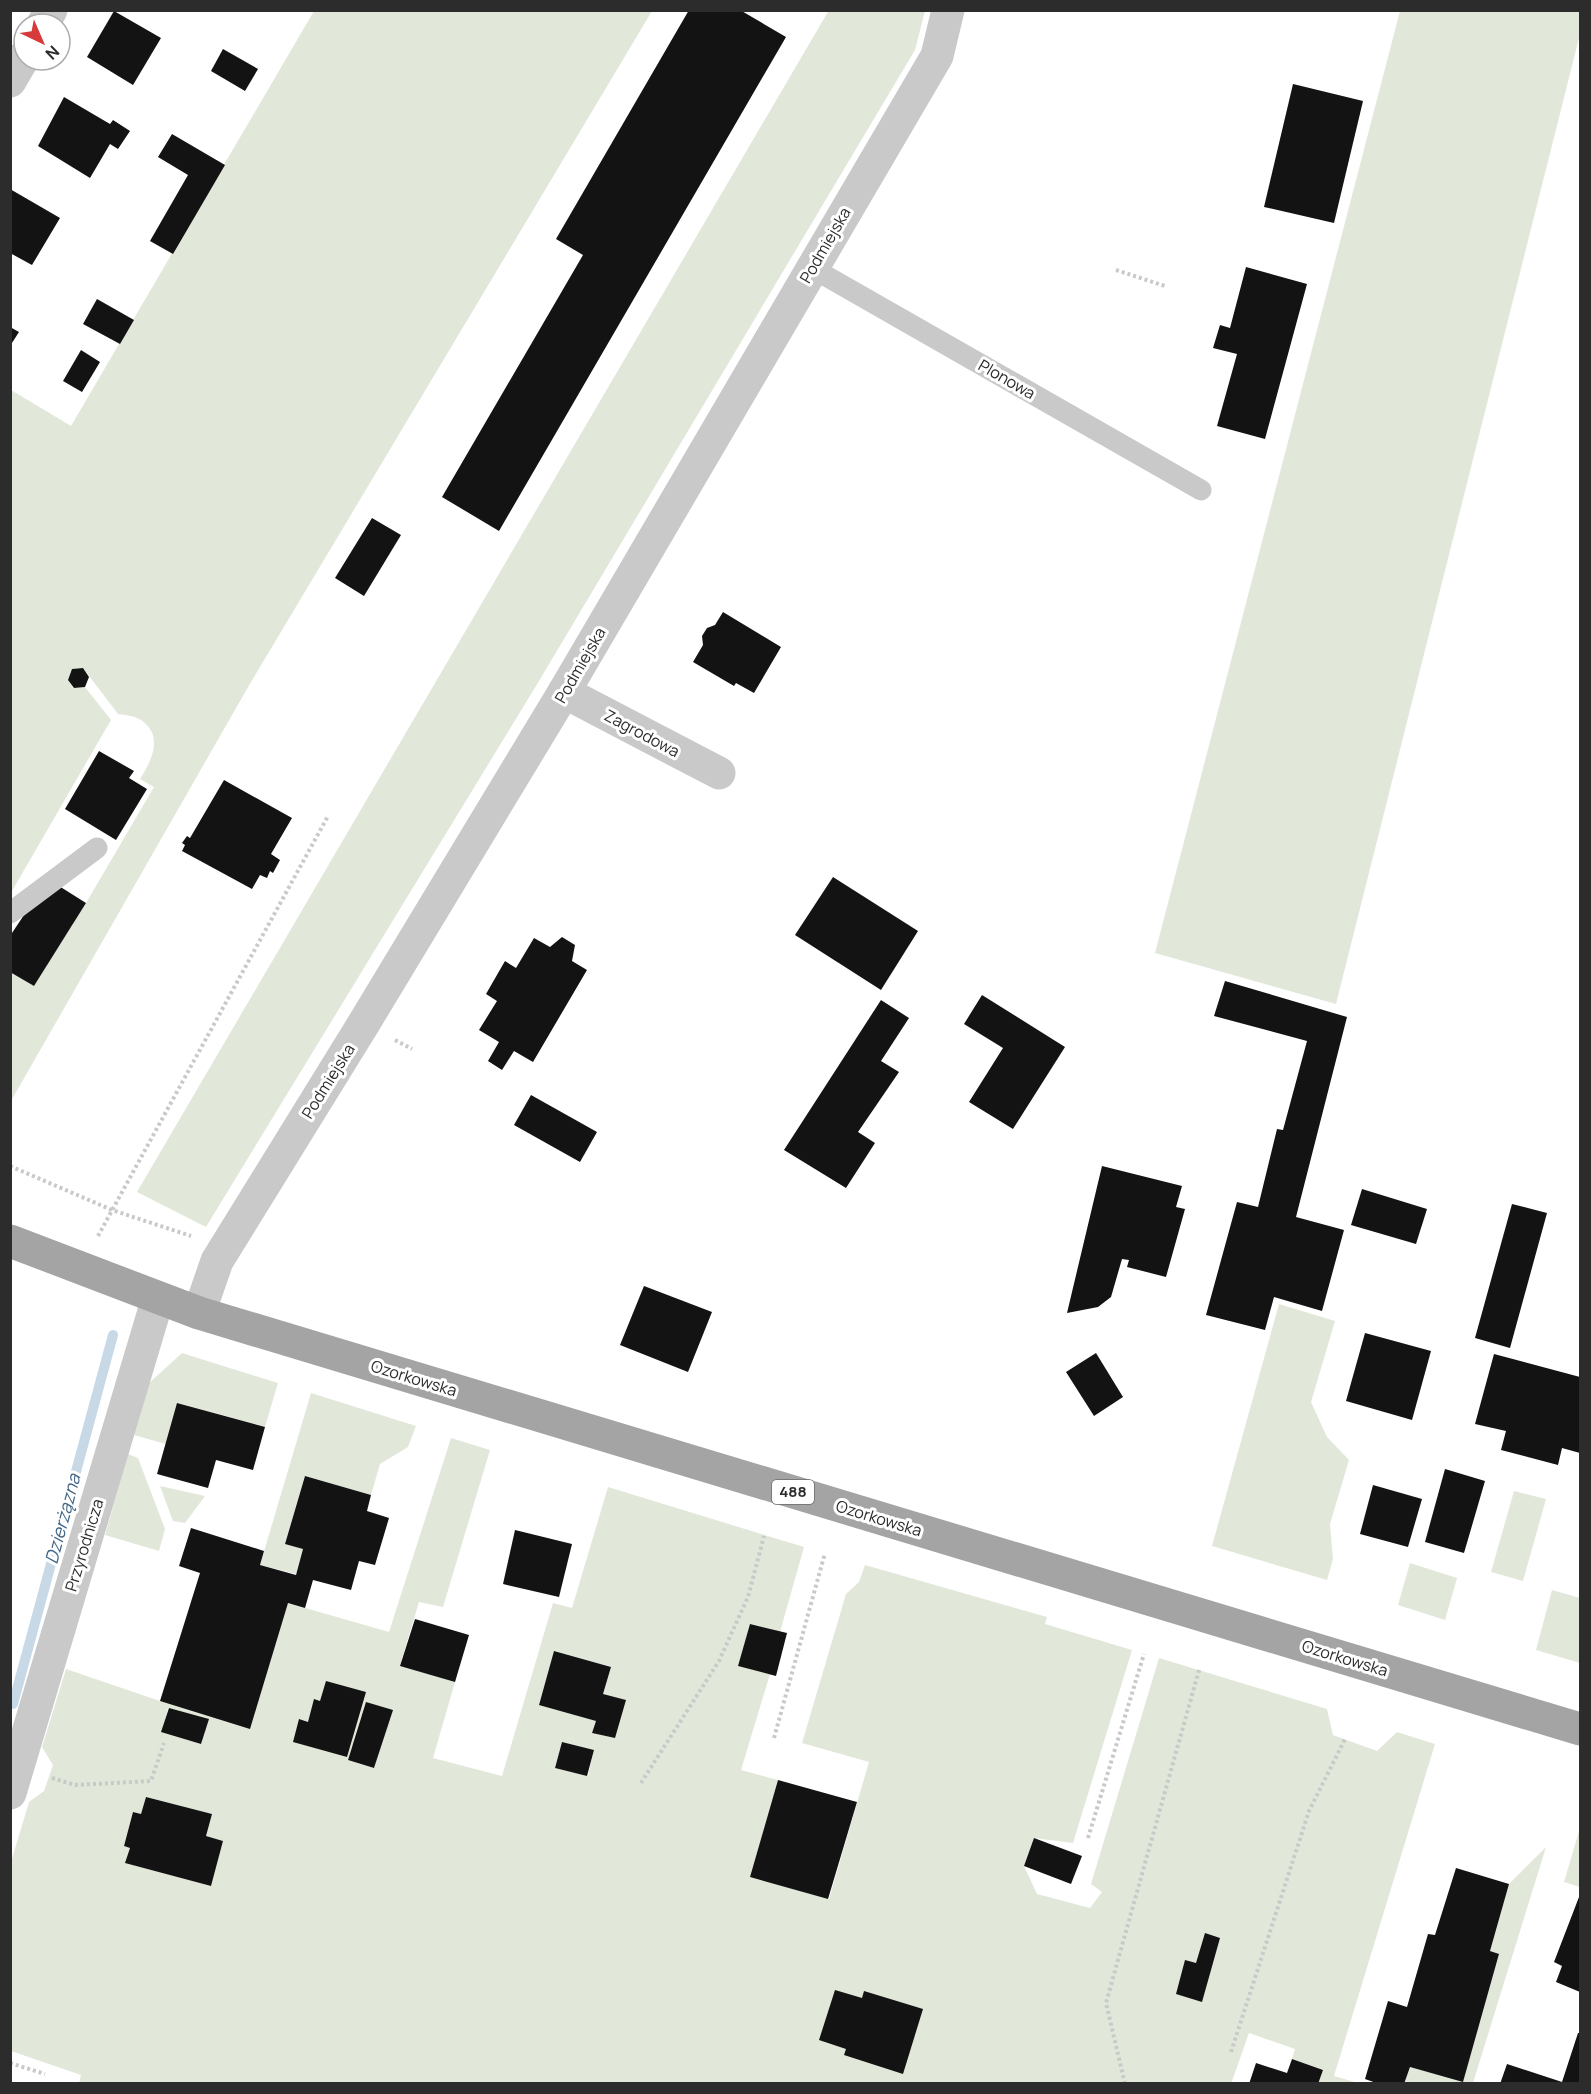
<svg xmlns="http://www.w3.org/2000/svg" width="1591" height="2094" font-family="Manrope,sans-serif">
	<rect width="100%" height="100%" fill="#fff"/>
	<g fill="#e1e8da" fill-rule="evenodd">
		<path d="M829,10L925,11L915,50L539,681L206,1227L137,1192Z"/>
		<path d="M314,11H652L251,682L11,1101V972L34,986L86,903L154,787L140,779C152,760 164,736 141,720C135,716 125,715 118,714L83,668L72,669L68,680L73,688L85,687L111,720L12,891L11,890V390L71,426Z"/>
		<path d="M1400,11H1580V34L1336,1004L1155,953Z"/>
		<path d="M1279,1304L1335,1321L1311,1402L1327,1437L1349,1460L1330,1524L1333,1559L1327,1580L1212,1546Z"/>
		<path d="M182,1353L278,1383L265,1427L178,1403L166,1444L134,1435L148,1384Z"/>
		<path d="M311,1393L416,1426L408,1447L380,1464L371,1495L305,1476L285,1543L303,1549L296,1574L260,1565Z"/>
		<path d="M451,1438L490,1450L443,1607L419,1602L400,1665L455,1682L433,1758L502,1776L553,1603L572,1608L608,1487L804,1547L780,1632L750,1624L739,1666L770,1674L741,1770L778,1780L750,1877L829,1899L869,1762L802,1743L846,1594L859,1582L865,1565L1047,1617L1045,1624L1132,1650L1073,1843L1034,1838L1024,1866L1037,1894L1090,1908L1102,1892L1091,1884L1159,1658L1327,1709L1333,1735L1377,1751L1397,1732L1435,1744L1334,2076L1358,2083H1318L1323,2070L1292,2059L1295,2049L1249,2033L1231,2084H79L81,2075L11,2051V1862L29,1802L44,1791L53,1765L42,1747L66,1669L160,1701L288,1603L389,1632ZM555,1651L611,1667L603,1694L615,1738L592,1733L596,1721L539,1704ZM366,1702L392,1711L374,1768L348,1760ZM168,1708L208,1719L201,1744L162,1732ZM562,1742L594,1750L588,1776L555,1768ZM146,1797L211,1814L206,1836L223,1841L211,1886L126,1863L130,1848L124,1846L133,1812L141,1814Z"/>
		<path d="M128,1454L138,1458L165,1529L159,1551L105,1535Z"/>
		<path d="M160,1486L205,1496L185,1523L173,1521Z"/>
		<path d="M1514,1491L1546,1499L1523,1581L1491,1572Z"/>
		<path d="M1410,1563L1457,1578L1445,1620L1398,1605Z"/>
		<path d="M1552,1590L1580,1598V1663L1536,1650Z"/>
		<path d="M1580,1828V1887L1564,1882Z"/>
		<path d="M1546,1847L1473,2083L1404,2084L1410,2067L1463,2081L1499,1955L1490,1951L1509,1884Z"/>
	</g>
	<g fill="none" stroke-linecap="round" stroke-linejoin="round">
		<path stroke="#c7d8e7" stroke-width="10" d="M13,1704L113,1335"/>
	</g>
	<g fill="#131313">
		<path d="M689,10H740L786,37L499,531L442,497L583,255L556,239Z"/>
		<path d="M114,11L161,38L133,85L87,57Z"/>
		<path d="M223,49L258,69L245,91L211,71Z"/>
		<path d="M1293,84L1363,101L1334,223L1264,207Z"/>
		<path d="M64,97L110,124L113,120L130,131L118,149L110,144L90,178L38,146Z"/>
		<path d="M172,134L225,165L173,254L150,241L188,175L158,157Z"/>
		<path d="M10,189L60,218L32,265L10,253Z"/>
		<path d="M1246,267L1307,284L1265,439L1217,426L1237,354L1213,348L1220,325L1230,328Z"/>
		<path d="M97,299L134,320L120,344L83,324Z"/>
		<path d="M10,327L19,332L10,346Z"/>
		<path d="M81,350L100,362L82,392L63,381Z"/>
		<path d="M372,518L401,535L364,596L335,578Z"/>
		<path d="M723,612L781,647L754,693L736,683L734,686L693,662L703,645L702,636L707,628L715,625Z"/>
		<path d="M83,668L89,677L85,687L74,688L68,680L72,669Z"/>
		<path d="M99,751L134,771L129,778L147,789L116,840L65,809Z"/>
		<path d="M224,780L292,818L271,854L280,860L273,873L270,871L267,878L260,875L252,889L182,851L185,845L182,843L187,836L190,838Z"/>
		<path d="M833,877L918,931L881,990L795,935Z"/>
		<path d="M59,886L86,903L34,986L10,972V936L26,912Z"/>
		<path d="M562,937L575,945L572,961L587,970L533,1062L514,1051L502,1070L488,1061L499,1042L479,1030L497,1001L486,994L505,961L516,968L534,938L550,947Z"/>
		<path d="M1225,981L1347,1017L1296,1217L1344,1230L1322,1311L1274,1297L1265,1330L1206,1315L1237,1202L1258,1207L1277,1129L1283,1130L1307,1041L1214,1016Z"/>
		<path d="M982,995L1065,1047L1013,1129L969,1102L1003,1048L964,1024Z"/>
		<path d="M881,1000L909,1018L881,1061L899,1072L858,1132L875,1143L846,1188L784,1150Z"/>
		<path d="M531,1095L597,1132L580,1162L514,1125Z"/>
		<path d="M1102,1166L1182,1186L1176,1207L1185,1209L1166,1277L1127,1267L1129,1260L1122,1259L1111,1297L1098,1307L1067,1313Z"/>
		<path d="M1362,1189L1427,1209L1416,1244L1351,1225Z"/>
		<path d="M1512,1204L1547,1213L1510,1348L1475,1338Z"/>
		<path d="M644,1286L712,1312L688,1372L620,1345Z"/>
		<path d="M1365,1333L1431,1351L1412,1420L1346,1401Z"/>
		<path d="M1096,1353L1123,1397L1094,1416L1066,1372Z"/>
		<path d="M1494,1354L1580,1377V1453L1562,1448L1558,1465L1501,1450L1506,1431L1475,1424Z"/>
		<path d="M177,1403L265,1427L253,1470L216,1460L208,1488L157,1474Z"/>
		<path d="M1445,1469L1485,1481L1464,1553L1425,1542Z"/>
		<path d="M305,1476L371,1495L367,1511L389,1518L375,1565L359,1561L351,1590L313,1580L305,1608L288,1603L250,1729L160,1701L200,1573L179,1566L191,1528L264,1551L260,1565L296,1575L303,1549L285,1544Z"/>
		<path d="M1373,1485L1422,1499L1408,1547L1360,1534Z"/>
		<path d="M515,1530L572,1544L559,1597L503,1584Z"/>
		<path d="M415,1619L469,1635L455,1682L400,1666Z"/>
		<path d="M750,1624L787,1633L776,1676L738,1666Z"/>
		<path d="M554,1651L611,1667L603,1694L626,1700L615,1738L592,1733L596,1721L539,1705Z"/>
		<path d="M326,1681L366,1692L347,1757L293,1742L299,1719L308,1722L314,1699L320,1701Z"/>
		<path d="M366,1702L393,1710L374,1768L348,1760Z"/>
		<path d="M169,1708L209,1719L201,1744L161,1732Z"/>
		<path d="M562,1742L594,1750L587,1776L555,1768Z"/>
		<path d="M778,1780L857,1802L828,1899L750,1877Z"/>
		<path d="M146,1797L212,1814L206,1836L223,1841L211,1886L125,1863L130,1848L124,1846L133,1812L141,1814Z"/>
		<path d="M1034,1838L1082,1856L1071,1884L1024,1866Z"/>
		<path d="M1456,1868L1509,1884L1490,1951L1499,1954L1463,2082L1410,2067L1404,2084H1379L1365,2079L1388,2001L1407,2007L1428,1934L1435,1935Z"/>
		<path d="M1579,1897L1580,1898V1992L1556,1982L1562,1966L1554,1962Z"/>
		<path d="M1205,1933L1220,1938L1202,2002L1176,1994L1185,1960L1196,1963Z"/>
		<path d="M835,1990L862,1998L864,1991L923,2009L903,2074L844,2055L846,2049L819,2040Z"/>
		<path d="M1578,2033H1580V2084H1500L1507,2064L1562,2082Z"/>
		<path d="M1292,2059L1323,2070L1318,2084H1249L1256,2063L1287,2073Z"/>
	</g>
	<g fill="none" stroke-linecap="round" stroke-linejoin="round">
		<g stroke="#c9c9c9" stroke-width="4" stroke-dasharray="3 3" stroke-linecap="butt">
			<path d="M1116,270L1165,286"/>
			<path d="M395,1040L412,1049"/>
			<path d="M10,1166L112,1210L191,1236"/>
			<path d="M98,1236L328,816"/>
			<path d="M774,1738L825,1553"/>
			<path d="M52,1778L75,1785L151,1781L164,1743"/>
			<path d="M641,1783L719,1661L748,1597L764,1536"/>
			<path d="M1088,1838L1144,1654"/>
			<path d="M1231,2052L1309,1811L1345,1739"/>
			<path d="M10,2063L45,2074"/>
			<path d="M1125,2084L1106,2003L1199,1670"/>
		</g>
		<g stroke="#c9c9c9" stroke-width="21">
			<path d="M812,268L1201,490"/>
			<path d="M10,913L97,848"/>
		</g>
		<g stroke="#c9c9c9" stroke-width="33">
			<path d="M43,24L51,10"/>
			<path d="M10,81L24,57"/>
			<path d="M564,692L719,773"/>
			<path d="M199,1313L217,1261L364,1023L564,692L937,56L948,10"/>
			<path d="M10,1793L158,1298"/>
		</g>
		<path stroke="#a4a4a4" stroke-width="33" d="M10,1241L199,1313L1580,1729"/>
	</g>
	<g text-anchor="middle" stroke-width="6" stroke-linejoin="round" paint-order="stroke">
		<rect fill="#fff" stroke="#6b6b6b" stroke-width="1.5" x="772" y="1480" width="42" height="24" rx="4.5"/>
		<g font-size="15" font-weight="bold" fill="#2c2c2c">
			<text x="793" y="1497">488</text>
		</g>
		<g font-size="16" fill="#2c2c2c" stroke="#fff">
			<text transform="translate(825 245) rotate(-60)" y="6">Podmiejska</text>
			<text transform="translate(1007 379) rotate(30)" y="6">Plonowa</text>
			<text transform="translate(580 665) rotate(-60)" y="6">Podmiejska</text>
			<text transform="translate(642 733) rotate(28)" y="6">Zagrodowa</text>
			<text transform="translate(328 1081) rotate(-58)" y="6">Podmiejska</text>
			<text transform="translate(414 1378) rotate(17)" y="6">Ozorkowska</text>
			<text transform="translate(879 1518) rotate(17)" y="6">Ozorkowska</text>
			<text transform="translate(84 1545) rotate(-73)" y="6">Przyrodnicza</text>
			<text transform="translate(1345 1658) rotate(17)" y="6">Ozorkowska</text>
		</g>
		<g font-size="18" font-style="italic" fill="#416686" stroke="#fff">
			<text transform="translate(63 1519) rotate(-75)" y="6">Dzierżązna</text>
		</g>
	</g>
	<rect width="1591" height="2094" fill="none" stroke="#2c2c2c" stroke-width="24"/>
	<g transform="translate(42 42) rotate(136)"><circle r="28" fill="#ffffff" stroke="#ababab" stroke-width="1.5"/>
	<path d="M0-4.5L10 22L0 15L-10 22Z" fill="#d63a3a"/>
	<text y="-9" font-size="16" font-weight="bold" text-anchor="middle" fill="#2c2c2c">N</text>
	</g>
</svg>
